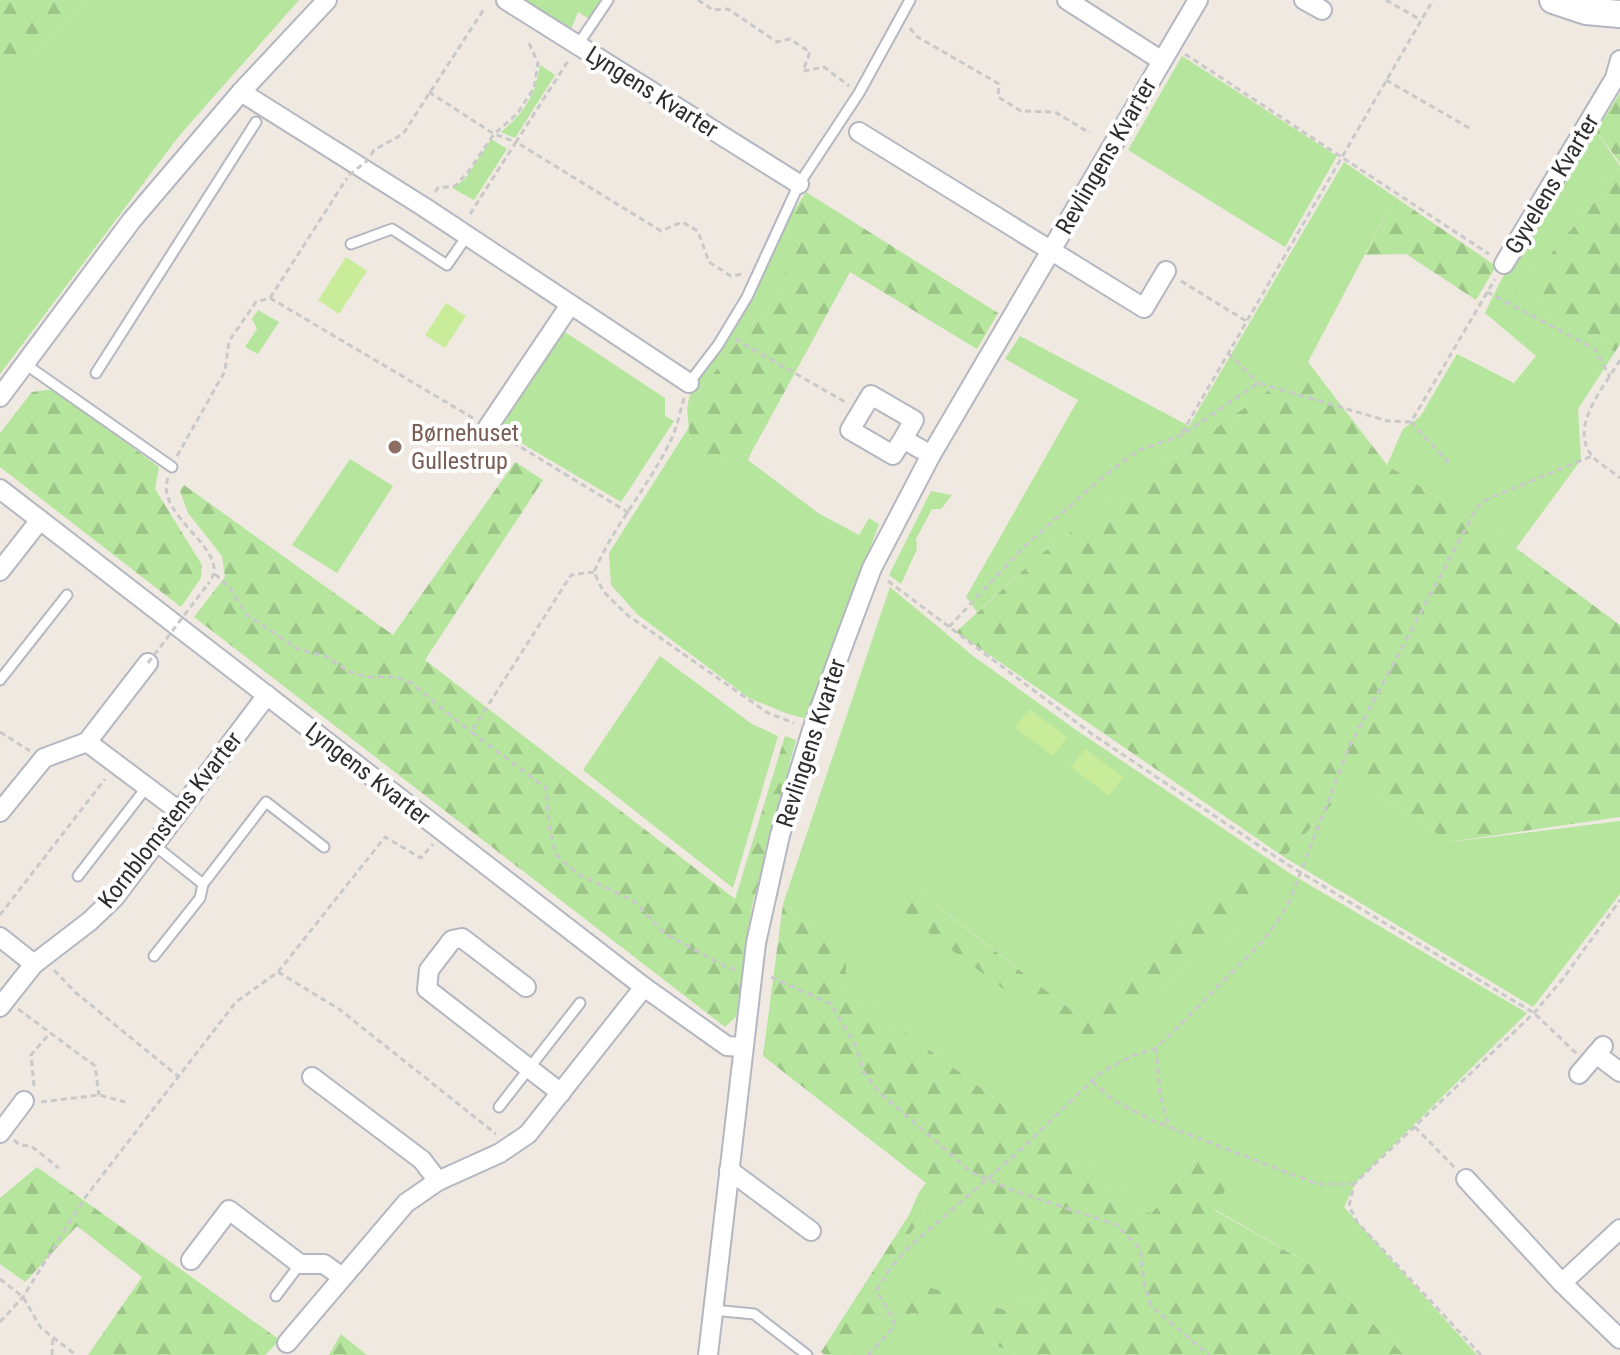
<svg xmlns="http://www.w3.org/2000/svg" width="1620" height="1355" font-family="'Roboto Condensed',sans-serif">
	<defs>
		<pattern id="forest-firs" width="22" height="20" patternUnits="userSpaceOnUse" patternTransform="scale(2)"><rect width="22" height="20" fill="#b6e59e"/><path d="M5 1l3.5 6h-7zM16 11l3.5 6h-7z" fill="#9dc588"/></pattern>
	</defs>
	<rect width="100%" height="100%" fill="#efe9e1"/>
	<g fill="#b6e59e">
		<path d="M81,0H299L179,136L0,374V82Z"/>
		<path d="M525,0H604L591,20L578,12L571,29Z"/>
		<path d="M1182,56L1337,156L1285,247L1128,150Z"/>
		<path d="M540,65L555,75L515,138L501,132C525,112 535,96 540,65Z"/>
		<path d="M1596,131L1620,166L1588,210L1518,292L1615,352L1578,409L1581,460L1516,548L1387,465L1403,429L1420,417L1457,354L1514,383L1536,356L1485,313L1501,280L1553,204Z"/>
		<path d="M491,139L507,149L474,200L452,188L465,179Z"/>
		<path d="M1344,162L1395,197L1308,362L1041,554L977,612L966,597L1078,400L1005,359L1020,336L1189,426Z"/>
		<path d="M785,224L800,245L772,298L687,408L692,385Z"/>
		<path d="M258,310L279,322L258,354L245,347L257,329L252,319Z"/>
		<path d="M574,317L565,332L665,398V416L674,421L621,502L494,427L563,325Z"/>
		<path d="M689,427L690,443L720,467L751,453L748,460L818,513L859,535L869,518L879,524L807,719L788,714L749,698L637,614L611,585L609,553Z"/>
		<path d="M350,459L393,486L337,573L292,545Z"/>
		<path d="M931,491L952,495L941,509H932L916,539L917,549L901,584L889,575Z"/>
		<path d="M890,587L973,656L1076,730L1258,852L1103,1006L1079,1016L917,890L1110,1044L1291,874L1527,1013L1356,1182L1344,1207L1477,1355H1404L1322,1271L1214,1209L1239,1163L1199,1155L1151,1214L846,988V936L783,904Z"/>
		<path d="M660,656L752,724L778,736L733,888L583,770Z"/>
		<path d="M1355,779L1451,842L1620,821V894L1533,1007L1284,857Z"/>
		<path d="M926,1183L956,1197L1053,1289L1008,1311L922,1285L871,1302L870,1292L926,1211L919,1192Z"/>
		<path d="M915,1313L1019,1355H850L874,1319Z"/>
	</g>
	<g fill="url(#forest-firs)">
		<path d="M0,0H81L0,82Z"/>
		<path d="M1620,93V163L1596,131Z"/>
		<path d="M1620,166V344L1615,352L1518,292L1588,210Z"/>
		<path d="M806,192L998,313L977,349L850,272L751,453L720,467L690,443L687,408L772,298L800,245L785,224Z"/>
		<path d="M1395,197L1496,266L1476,300L1406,254L1365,255Z"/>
		<path d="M1308,362L1387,465L1516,548L1620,625V817L1450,842L1355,779L1284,857L956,632L1041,554Z"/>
		<path d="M54,389L159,467L155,489L202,565L201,578L181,607L0,467V433L32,392Z"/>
		<path d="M515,462L543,480L425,660L735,899L785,736L796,740L752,906L736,1017L725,1027L194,617L225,577L222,556L188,513L180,491L184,485L393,635Z"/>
		<path d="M1258,852L1291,874L1110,1044L1079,1046L908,917L897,892L916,890L1079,1016L1103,1006Z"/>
		<path d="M783,904L846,936V988L1151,1214L1199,1155L1240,1163L1214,1210L1322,1271L1404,1355H1019L915,1313L874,1319L850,1355H825L821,1352L909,1215L919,1192L926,1211L870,1292L871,1302L922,1285L1008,1311L1052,1289L956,1197L926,1183L763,1056Z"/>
		<path d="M37,1167L280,1340L265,1355H88L142,1277L77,1226L25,1282L0,1264V1198Z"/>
		<path d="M341,1334L367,1355H329Z"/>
	</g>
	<g fill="#c9ec9a">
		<path d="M346,257L367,271L339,314L318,300Z"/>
		<path d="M446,303L466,316L445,348L425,335Z"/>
		<path d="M1029,709L1067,737L1053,756L1015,728Z"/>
		<path d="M1085,749L1123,777L1109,796L1071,767Z"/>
	</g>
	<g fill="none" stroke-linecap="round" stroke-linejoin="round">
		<defs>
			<g id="lane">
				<path d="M577,46L608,0"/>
				<path d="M351,244L392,229L447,265L467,236"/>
				<path d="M25,364L172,467"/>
				<path d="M96,373L256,122"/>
				<path d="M689,383L718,345L747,297L799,184L859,93L910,0"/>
				<path d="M0,680L67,595"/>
				<path d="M154,845L203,884L266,802L324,847"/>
				<path d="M78,876L146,788"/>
				<path d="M154,956L200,898L203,884"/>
				<path d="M499,1107L580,1003"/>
				<path d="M276,1296L300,1264"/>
				<path d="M713,1310L754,1314L807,1355"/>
			</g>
			<g id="street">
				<path d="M506,0L799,184"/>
				<path d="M1067,0L1162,61"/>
				<path d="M1304,0L1322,10"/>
				<path d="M241,92L424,207L689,383"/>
				<path d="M859,132L1144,308L1166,271"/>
				<path d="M1504,264L1615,78L1620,60"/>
				<path d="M0,397L132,220L241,92L327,0"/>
				<path d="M488,427L570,305"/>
				<path d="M903,439L914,420L871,395L850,430L893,455L903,439L931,455"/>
				<path d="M0,489L644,987L727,1046L742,1047"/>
				<path d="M0,571L40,520"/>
				<path d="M87,742L179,811"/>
				<path d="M0,812L44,758L87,742L148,663"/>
				<path d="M0,937L34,964"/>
				<path d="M526,987L462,938L452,940L429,970L427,989L561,1093"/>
				<path d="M0,1007L34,964L90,921L115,897L267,695"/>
				<path d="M1596,1054L1620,1072"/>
				<path d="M1579,1074L1603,1046"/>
				<path d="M312,1077L422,1160L438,1181"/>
				<path d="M0,1133L24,1101"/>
				<path d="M729,1170L811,1231"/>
				<path d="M1466,1179L1562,1283"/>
				<path d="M1620,1229L1562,1283L1620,1339"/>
				<path d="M191,1260L229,1210L300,1264H324L342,1277"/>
				<path d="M287,1343L406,1203L438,1181L500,1153L528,1134L644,987"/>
				<path d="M708,1355L756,943L780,835L812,730L845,640L872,568L931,455L1198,0"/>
			</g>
			<path id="secondary" d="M1553,0L1586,11L1620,14"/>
		</defs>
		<use href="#lane" stroke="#b4b7c1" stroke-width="13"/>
		<use href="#street" stroke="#b4b7c1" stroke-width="22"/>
		<use href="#secondary" stroke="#b4b7c1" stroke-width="30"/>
		<g stroke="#c9c9c9" stroke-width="3" stroke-dasharray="6 4" stroke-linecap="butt">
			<path d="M698,0L713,10L728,9L777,42L790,39L810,52L803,71L824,67L849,86"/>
			<path d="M1386,0L1421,20"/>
			<path d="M910,28L916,36L999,84L998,97L1021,111L1055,112L1090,133"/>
			<path d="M1185,54L1489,254"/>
			<path d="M1386,80L1469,128"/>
			<path d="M429,92L494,134L516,142L568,61"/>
			<path d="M371,155L374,150L403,134L484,9"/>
			<path d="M435,192L438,188L455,186L468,172L494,134L517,114L534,88L538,63L529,43"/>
			<path d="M470,214L516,142L661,231L682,222L698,231L709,262L731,276L743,274"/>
			<path d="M1181,281L1246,321"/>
			<path d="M1487,292L1595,349L1610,377"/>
			<path d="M270,298L473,418"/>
			<path d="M735,339L847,403"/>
			<path d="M1228,353L1258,383"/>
			<path d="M1620,360C1605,386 1566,429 1594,458C1601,465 1612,471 1620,478"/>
			<path d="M684,398C680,412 677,427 671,440C649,486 614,525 594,572L603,591L626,614L768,713L794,723"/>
			<path d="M1182,433L1433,0"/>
			<path d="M504,437L629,513"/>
			<path d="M177,456L225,371L229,341L256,302L270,298L347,178"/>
			<path d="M1449,463L1411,422L1495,279"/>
			<path d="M168,478C155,512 218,543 214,573C214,574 209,583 208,584"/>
			<path d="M594,572L571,575L471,732L546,788L549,825L556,855L578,874L635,902L664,933L730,969H737"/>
			<path d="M215,574L230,588L247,615L298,649L325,656L350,672L368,677H396L411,683L471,732"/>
			<path d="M888,581L1092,734L1285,863L1534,1013L1576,1053"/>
			<path d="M949,627L1022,549L1100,479L1139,450L1180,436L1258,383L1388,421L1411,422"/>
			<path d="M0,732L30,751"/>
			<path d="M0,915L105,779"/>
			<path d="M54,970L75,992L179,1077"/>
			<path d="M278,972L339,1009L496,1134"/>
			<path d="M771,977L831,1004L857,1048L863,1071L878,1091L971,1172L1014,1191L1117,1225L1140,1249L1144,1283L1151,1306L1209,1355"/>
			<path d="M18,1009L95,1066L99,1095"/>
			<path d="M1156,1048L1160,1094L1169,1127"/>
			<path d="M1092,1082L1116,1102L1154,1121L1317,1184H1352"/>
			<path d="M34,1086L31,1055L50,1033"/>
			<path d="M41,1102L99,1095L125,1102"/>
			<path d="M1415,1127L1455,1168"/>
			<path d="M14,1140L20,1145L31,1146L59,1168"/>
			<path d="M0,1279L23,1297L41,1328L76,1355"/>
			<path d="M0,1322L23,1297L84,1199L236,1002L278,972L385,837L421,858L433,844"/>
			<path d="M52,1355L53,1337"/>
			<path d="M868,1355L895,1326L892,1316L876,1291L889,1270L909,1247L1017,1153L1100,1073L1132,1056L1156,1048L1172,1033L1261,943L1278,921L1290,900L1349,747L1475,511L1481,503L1490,498L1592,456"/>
			<path d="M1481,1355L1357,1222L1349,1206L1354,1184L1534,1013L1562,980L1620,900"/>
		</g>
		<use href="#lane" stroke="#fff" stroke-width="9"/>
		<use href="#street" stroke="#fff" stroke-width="18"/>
		<use href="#secondary" stroke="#fff" stroke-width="26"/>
		<g stroke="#c9c9c9" stroke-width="3" stroke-dasharray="6 4" stroke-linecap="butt">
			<path d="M349,175L368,160"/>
			<path d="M148,663L208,584"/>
		</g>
	</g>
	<circle fill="#8d6e63" stroke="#fff" stroke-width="3" cx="395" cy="447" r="8"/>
	<g text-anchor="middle" stroke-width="8" stroke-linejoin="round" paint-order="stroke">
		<g font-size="24" fill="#2e2e2e" stroke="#fff">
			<text transform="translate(652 92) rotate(32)" y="8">Lyngens Kvarter</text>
			<text transform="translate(1106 156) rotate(-60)" y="8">Revlingens Kvarter</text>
			<text transform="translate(1552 184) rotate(-59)" y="8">Gyvelens Kvarter</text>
			<text transform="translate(811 743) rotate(-72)" y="8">Revlingens Kvarter</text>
			<text transform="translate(368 774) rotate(38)" y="8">Lyngens Kvarter</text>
			<text transform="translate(170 820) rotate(-52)" y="8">Kornblomstens Kvarter</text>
		</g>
		<g font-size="24" fill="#785e54" stroke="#fff" text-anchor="start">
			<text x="411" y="441">Børnehuset<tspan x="411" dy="28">Gullestrup</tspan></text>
		</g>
	</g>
</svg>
